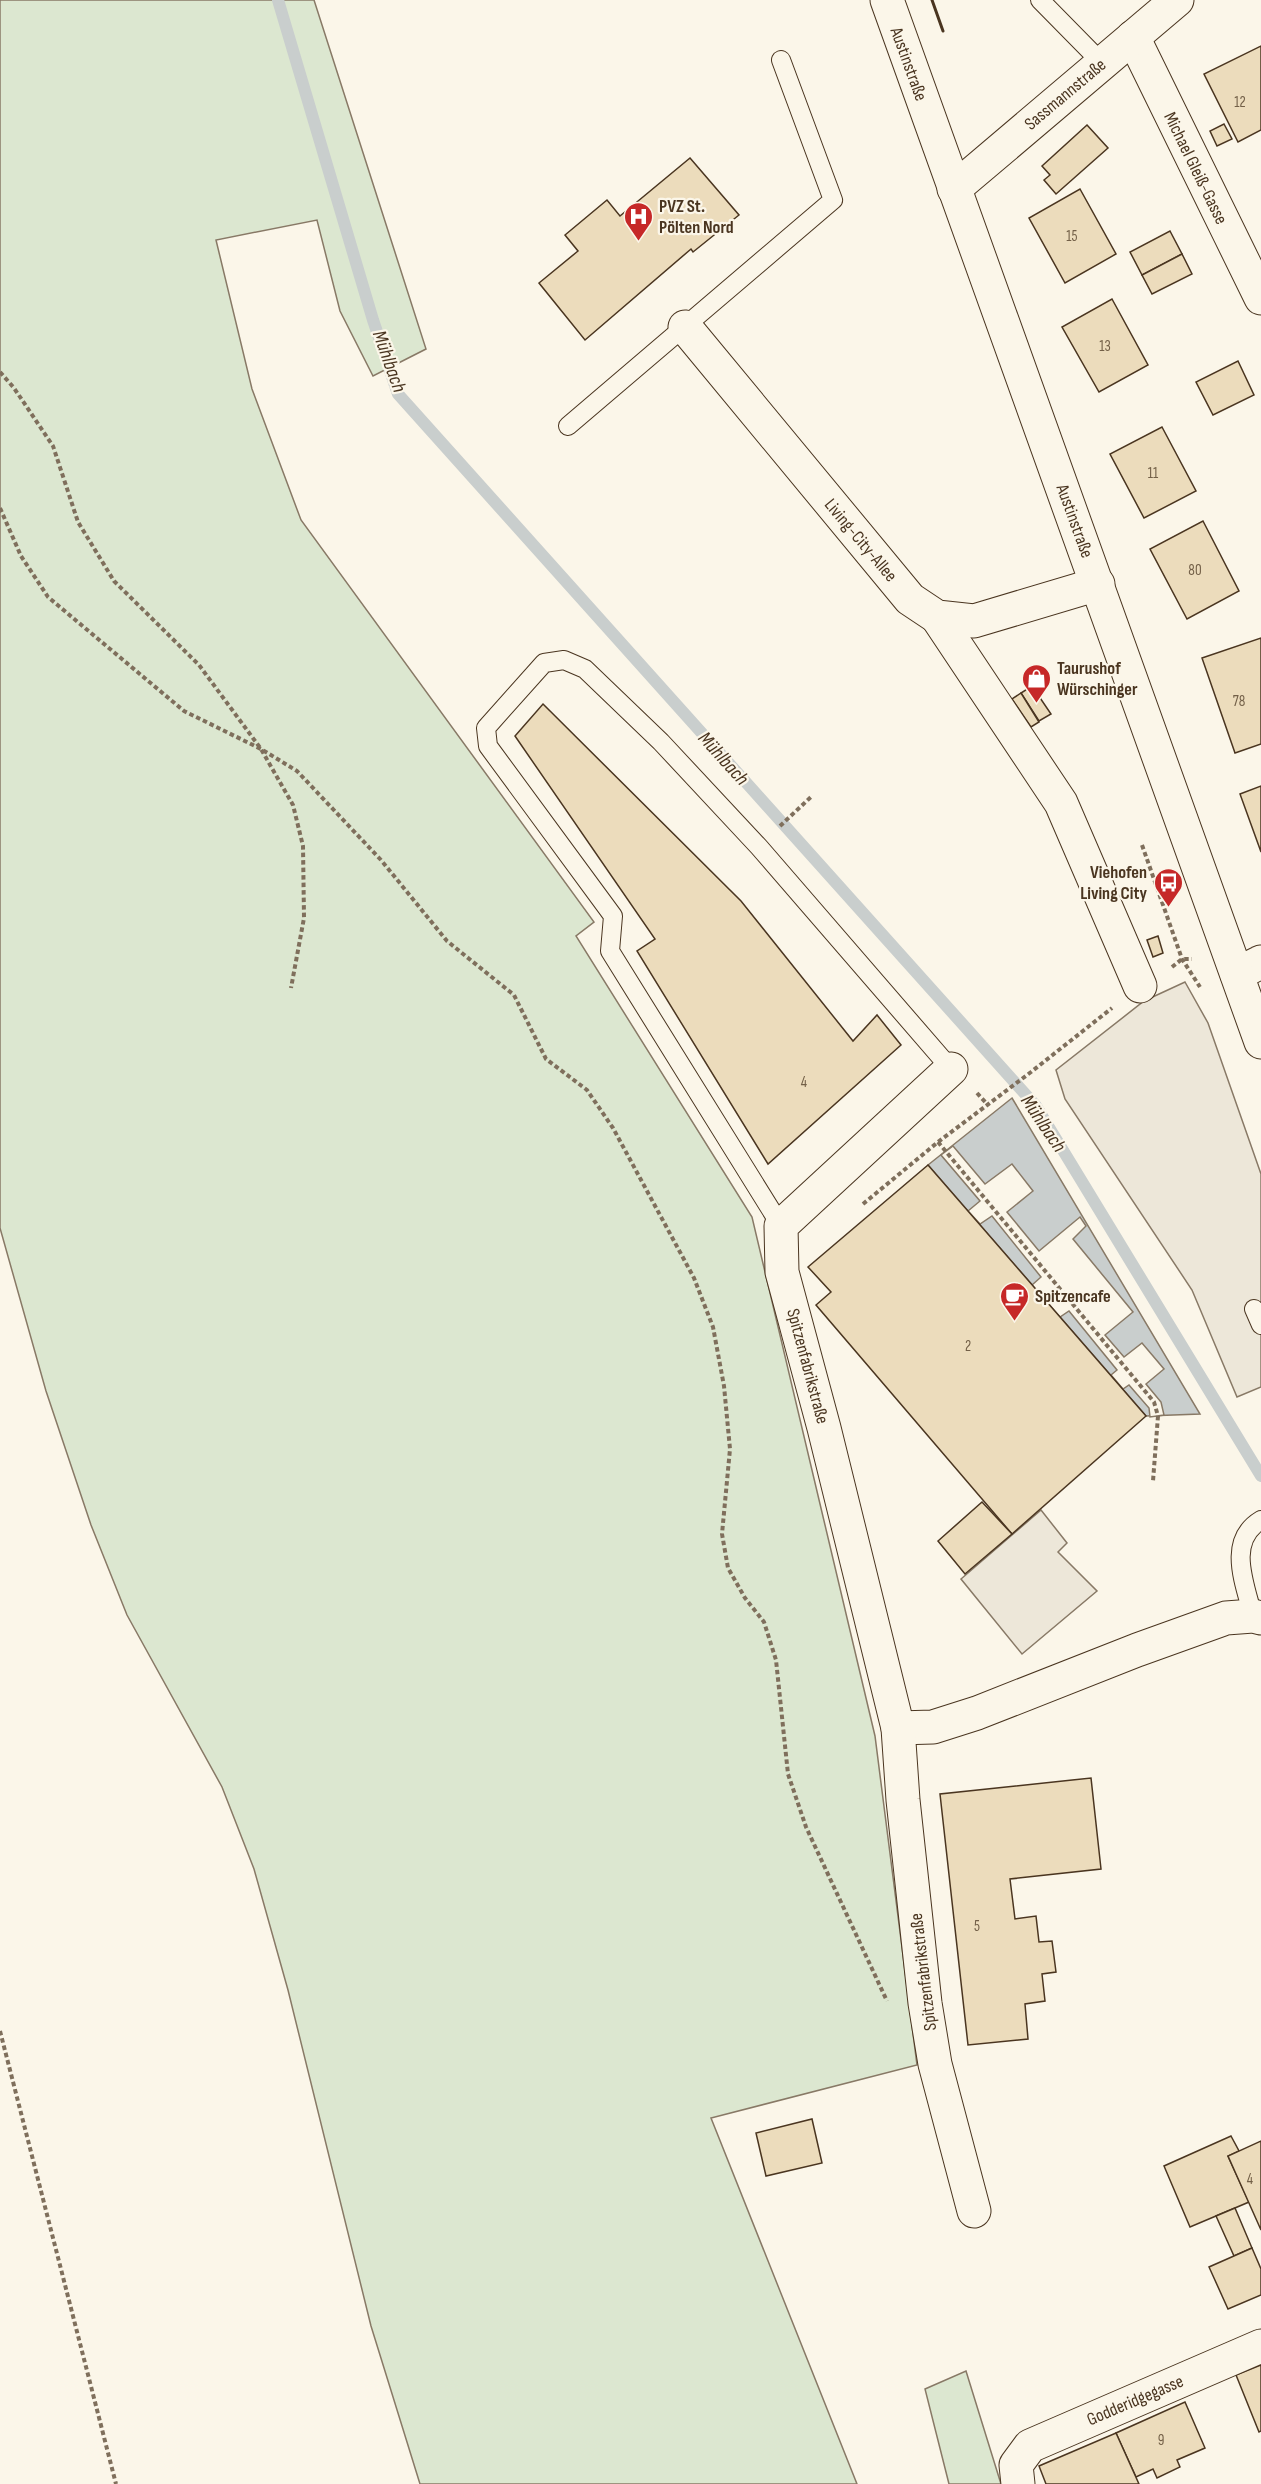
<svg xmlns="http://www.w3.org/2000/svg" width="1261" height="2484" font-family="'Sofia Sans Condensed',sans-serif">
	<rect width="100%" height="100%" fill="#fbf6e9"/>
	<g fill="#dce7d0" stroke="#887966" stroke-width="1.5">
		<path d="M0,0H314L426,349L373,376L340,311L317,220L216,240L252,389L301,520L594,922L576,936L752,1217L875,1736L917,2065L711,2118L857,2484H420L371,2326L288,1990L254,1869L222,1787L127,1615L91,1525L46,1391L0,1228Z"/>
		<path d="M966,2371L1001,2484H949L925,2389Z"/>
	</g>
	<g fill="#ede7d9" stroke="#887966" stroke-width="1.5">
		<path d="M1185,982L1208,1023L1261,1174V1387L1237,1397L1192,1290L1065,1099L1056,1070L1144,1001Z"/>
		<path d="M1041,1510L1067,1543L1058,1552L1097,1591L1022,1654L961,1579Z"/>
	</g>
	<path fill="#c9cecd" stroke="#887966" stroke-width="1.5" d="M1012,1098L1200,1414L1146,1416L928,1165Z"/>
	<path fill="#fbf6e9" stroke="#887966" stroke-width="1.5" d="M953,1146L985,1184L1012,1164L1033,1191L1007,1212L1039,1251L1080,1217L1086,1226L1073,1239L1133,1312L1105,1335L1124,1357L1142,1343L1164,1369L1146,1384L1161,1402L1164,1415L1150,1417L1149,1408L1129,1385L1123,1389L1111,1375L1117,1370L1069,1311L1060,1317L1032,1285L1041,1277L992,1216L980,1224L968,1211L980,1201L941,1155Z"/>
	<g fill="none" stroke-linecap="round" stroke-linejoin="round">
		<path stroke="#c9cecd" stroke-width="12" d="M278,0L373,320L398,394L1036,1106L1261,1476"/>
	</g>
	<g fill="#ecdcbc" stroke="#4a3520" stroke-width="1.5">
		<path d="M1261,46V130L1238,142L1204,74Z"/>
		<path d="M1224,124L1232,139L1217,146L1210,131Z"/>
		<path d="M1087,125L1108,148L1056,194L1044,180L1050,175L1042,166Z"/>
		<path d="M690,158L739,215L693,252L691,249L585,340L539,283L578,251L565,235L607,200L620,216Z"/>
		<path d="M1080,189L1116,254L1065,283L1029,218Z"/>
		<path d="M1170,231L1182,254L1142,275L1130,252Z"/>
		<path d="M1182,254L1192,274L1152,294L1142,275Z"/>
		<path d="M1112,299L1148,365L1099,392L1062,327Z"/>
		<path d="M1238,361L1254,395L1213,415L1196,382Z"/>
		<path d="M1162,427L1196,491L1144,518L1110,454Z"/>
		<path d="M1203,521L1239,591L1187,619L1150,549Z"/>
		<path d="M1261,638V744L1235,753L1202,658Z"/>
		<path d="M1032,686L1051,714L1039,721L1021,693Z"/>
		<path d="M1021,693L1039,722L1031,727L1012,699Z"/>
		<path d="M543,704L741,901L853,1041L877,1015L901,1045L768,1164L637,951L655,939L515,736Z"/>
		<path d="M1261,786V852L1240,794Z"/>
		<path d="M1158,936L1163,953L1153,957L1147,940Z"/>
		<path d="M928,1165L1146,1416L1012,1534L816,1305L831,1292L808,1267Z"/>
		<path d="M982,1502L1012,1534L965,1574L938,1541Z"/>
		<path d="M1091,1778L1101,1869L1010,1879L1015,1919L1036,1916L1039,1942L1052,1941L1056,1972L1042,1974L1045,2001L1025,2004L1028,2039L968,2045L940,1794Z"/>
		<path d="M812,2119L822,2163L766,2176L756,2133Z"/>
		<path d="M1231,2136L1239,2151L1228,2156L1249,2202L1190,2227L1164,2166Z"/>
		<path d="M1261,2141V2230L1228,2156Z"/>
		<path d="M1235,2208L1252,2248L1234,2256L1216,2216Z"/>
		<path d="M1252,2248L1261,2269V2295L1228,2309L1209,2267Z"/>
		<path d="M1261,2365V2431L1259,2432L1236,2375Z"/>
		<path d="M1185,2402L1205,2448L1177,2460L1180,2467L1157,2478L1153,2469L1136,2477L1116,2433Z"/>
		<path d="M1116,2433L1139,2484H1046L1039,2466Z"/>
	</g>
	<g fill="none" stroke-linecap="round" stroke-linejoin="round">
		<defs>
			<g id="lane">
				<path d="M1040,0L1102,63"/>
				<path d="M568,426L833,200L781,60"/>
				<path d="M781,1226L610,951L613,916L488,746L486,728L544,663L564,660L585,669L661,742L759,847L951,1069"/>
				<path d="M1254,1309L1261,1325"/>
				<path d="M1253,1616C1245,1584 1226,1541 1261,1520"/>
			</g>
			<g id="street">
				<path d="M1133,37L1261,298"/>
				<path d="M954,189L1177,0"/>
				<path d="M685,327L910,599L937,617L974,621L1098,584"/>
				<path d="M937,617L1061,803L1140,986"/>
				<path d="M1237,974L1261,962"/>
				<path d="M951,1069L781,1226L782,1272L824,1428L898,1728L933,1727L977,1713L1137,1650L1226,1618L1253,1616L1261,1618"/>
				<path d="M898,1728L903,1800L925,2003L935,2064L974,2211"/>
				<path d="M1018,2484L1016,2465L1030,2446L1261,2346"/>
			</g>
			<path id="secondary" d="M887,0L1261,1042"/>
		</defs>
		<use href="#lane" stroke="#4a3520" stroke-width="20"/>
		<use href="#street" stroke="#4a3520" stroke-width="35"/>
		<use href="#secondary" stroke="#4a3520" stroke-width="35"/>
		<g stroke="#7f6f5c" stroke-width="4" stroke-dasharray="4.5 3" stroke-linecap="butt">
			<path d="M0,372L14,388L53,446L78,522L114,581L199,665L261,749L293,805L303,846L304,918L291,988"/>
			<path d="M0,508L21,556L48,597L184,711L261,749L297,771L381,860L447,941L514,995L546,1059L587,1090L613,1128L694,1278L713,1327L724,1386L730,1449L722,1534L728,1568L745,1598L764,1622L776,1660L788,1774L806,1827L887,2001"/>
			<path d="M780,826L812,796"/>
			<path d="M1142,845L1182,959L1200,987"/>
			<path d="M1172,967L1182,959H1192"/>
			<path d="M977,1093L988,1105"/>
			<path d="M938,1142L1154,1402L1158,1416L1153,1481"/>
			<path d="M863,1204L938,1142L1031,1072L1112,1008"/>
			<path d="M0,2031L116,2484"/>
		</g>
		<use href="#lane" stroke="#fbf6e9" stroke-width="18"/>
		<use href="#street" stroke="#fbf6e9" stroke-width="33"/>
		<use href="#secondary" stroke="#fbf6e9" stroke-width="33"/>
		<path stroke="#4a3520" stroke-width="3" d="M932,0L943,31"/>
	</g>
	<defs>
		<symbol id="hospital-pin" viewBox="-11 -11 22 30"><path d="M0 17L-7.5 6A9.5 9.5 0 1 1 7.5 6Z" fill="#c62828" stroke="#fbf6e9"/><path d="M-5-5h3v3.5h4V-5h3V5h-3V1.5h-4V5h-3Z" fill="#fff"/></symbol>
		<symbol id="shop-pin" viewBox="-11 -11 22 30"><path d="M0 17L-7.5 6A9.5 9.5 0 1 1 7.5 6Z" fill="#c62828" stroke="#fbf6e9"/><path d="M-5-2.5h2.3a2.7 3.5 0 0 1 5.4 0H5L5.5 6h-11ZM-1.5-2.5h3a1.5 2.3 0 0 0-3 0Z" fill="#fff"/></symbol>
		<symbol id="bus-pin" viewBox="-11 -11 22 30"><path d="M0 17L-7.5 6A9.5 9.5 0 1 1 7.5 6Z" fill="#c62828" stroke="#fbf6e9"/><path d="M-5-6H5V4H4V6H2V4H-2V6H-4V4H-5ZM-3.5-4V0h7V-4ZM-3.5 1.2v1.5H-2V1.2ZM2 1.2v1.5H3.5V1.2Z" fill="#fff"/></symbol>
		<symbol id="cafe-pin" viewBox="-11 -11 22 30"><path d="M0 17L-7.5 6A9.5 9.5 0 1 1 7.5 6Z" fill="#c62828" stroke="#fbf6e9"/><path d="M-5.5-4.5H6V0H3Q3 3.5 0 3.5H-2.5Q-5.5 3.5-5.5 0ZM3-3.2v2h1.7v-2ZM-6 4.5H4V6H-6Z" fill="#fff"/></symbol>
	</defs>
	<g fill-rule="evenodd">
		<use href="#hospital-pin" x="622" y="200" width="33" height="45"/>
		<use href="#shop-pin" x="1020" y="662" width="33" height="45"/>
		<use href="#bus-pin" x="1152" y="866" width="33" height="45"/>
		<use href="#cafe-pin" x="998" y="1280" width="33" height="45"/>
	</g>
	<g text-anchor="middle" stroke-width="4.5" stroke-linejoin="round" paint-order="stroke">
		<g font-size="15" fill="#725f47">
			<text x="1240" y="107">12</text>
			<text x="1072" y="241">15</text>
			<text x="1105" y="351">13</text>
			<text x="1153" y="478">11</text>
			<text x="1195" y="575">80</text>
			<text x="1239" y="706">78</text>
			<text x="804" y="1087">4</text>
			<text x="968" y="1351">2</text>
			<text x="977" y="1931">5</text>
			<text x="1250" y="2184">4</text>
			<text x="1161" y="2445">9</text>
		</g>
		<g font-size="18" fill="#4a3520" stroke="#fbf6e9">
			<text transform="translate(909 64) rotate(70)" y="6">Austinstraße</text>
			<text transform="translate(1065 94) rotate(-40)" y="6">Sassmannstraße</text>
			<text transform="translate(1196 168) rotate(64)" y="6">Michael Gleiß-Gasse</text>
			<text transform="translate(1075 521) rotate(70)" y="6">Austinstraße</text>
			<text transform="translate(861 540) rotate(50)" y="6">Living-City-Allee</text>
			<text transform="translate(808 1366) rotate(75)" y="6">Spitzenfabrikstraße</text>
			<text transform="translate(923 1972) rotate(-97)" y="6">Spitzenfabrikstraße</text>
			<text transform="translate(1135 2400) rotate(-23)" y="6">Godderidgegasse</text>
		</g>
		<g font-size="18" font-weight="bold" fill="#4a3520" stroke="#fbf6e9" text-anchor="start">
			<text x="659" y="212">PVZ St.<tspan x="659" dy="21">Pölten Nord</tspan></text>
			<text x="1057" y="674">Taurushof<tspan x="1057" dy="21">Würschinger</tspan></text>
			<text x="1147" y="878" text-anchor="end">Viehofen<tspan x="1147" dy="21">Living City</tspan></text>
			<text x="1035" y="1302">Spitzencafe</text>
		</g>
		<g font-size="20" font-style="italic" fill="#4a3520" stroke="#fbf6e9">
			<text transform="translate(390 361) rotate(70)" y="7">Mühlbach</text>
			<text transform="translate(724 758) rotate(48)" y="7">Mühlbach</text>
			<text transform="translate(1044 1123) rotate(56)" y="7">Mühlbach</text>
		</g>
	</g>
</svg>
